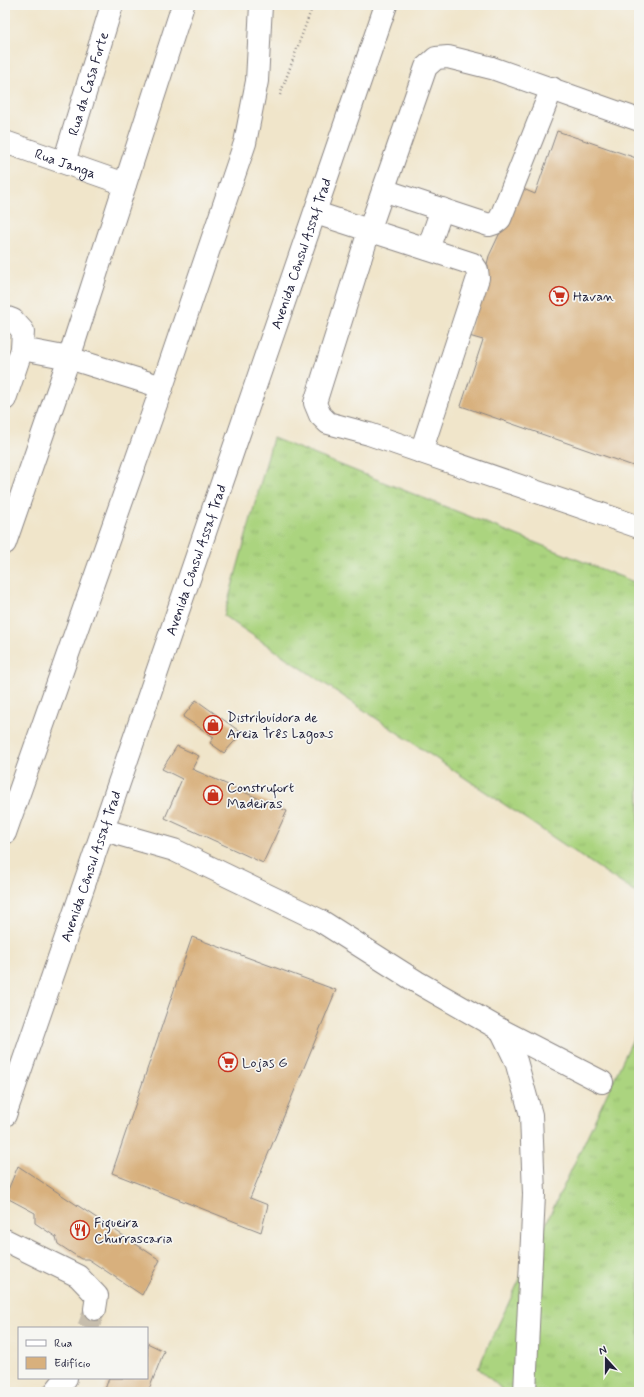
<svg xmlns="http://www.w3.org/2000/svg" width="644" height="1397" font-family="Mynerve,sans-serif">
	<defs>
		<pattern id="grass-tufts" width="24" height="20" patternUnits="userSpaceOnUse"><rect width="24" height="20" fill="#abd47f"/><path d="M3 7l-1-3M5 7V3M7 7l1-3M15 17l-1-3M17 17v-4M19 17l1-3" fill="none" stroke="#93b66f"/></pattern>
	</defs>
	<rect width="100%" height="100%" fill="#f6f6f2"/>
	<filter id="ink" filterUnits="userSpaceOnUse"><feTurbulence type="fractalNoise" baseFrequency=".025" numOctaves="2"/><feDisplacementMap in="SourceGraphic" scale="8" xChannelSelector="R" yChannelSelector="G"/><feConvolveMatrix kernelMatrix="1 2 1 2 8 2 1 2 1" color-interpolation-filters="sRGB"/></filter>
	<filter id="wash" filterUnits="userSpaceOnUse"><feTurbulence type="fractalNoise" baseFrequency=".012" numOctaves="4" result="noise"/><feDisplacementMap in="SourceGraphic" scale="16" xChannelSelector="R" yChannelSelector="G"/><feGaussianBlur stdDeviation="0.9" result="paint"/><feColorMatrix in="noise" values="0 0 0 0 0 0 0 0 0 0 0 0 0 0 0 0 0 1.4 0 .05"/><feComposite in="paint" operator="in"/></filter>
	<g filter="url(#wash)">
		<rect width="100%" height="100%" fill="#f0e5ca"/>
		<g fill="url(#grass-tufts)" stroke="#667b5d">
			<path d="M273,438L639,584V895L224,616Z"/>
			<path d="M639,1026V1392H505L478,1368Z"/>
		</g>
		<g id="blocks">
			<g fill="#d8b07d">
				<path d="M557,131L639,159V468L461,406L483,340L469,336L489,256L521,188L535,194Z"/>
				<path d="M196,700L242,733L224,753L210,743L214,737L183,717Z"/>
				<path d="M177,746L199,756L192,769L287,811L263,863L165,818L182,779L162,769Z"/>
				<path d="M192,937L336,990L250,1198L268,1205L261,1232L112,1173Z"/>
				<path d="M18,1166L160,1260L142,1295L88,1259H81L58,1244L56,1237L35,1223V1213L5,1197Z"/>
				<path d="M147,1343L164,1351L148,1392H104L109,1378H147Z"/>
			</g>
		</g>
	</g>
	<g filter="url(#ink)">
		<use href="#blocks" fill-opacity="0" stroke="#898482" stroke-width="1"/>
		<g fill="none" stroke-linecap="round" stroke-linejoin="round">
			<path stroke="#c7bead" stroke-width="22" stroke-dasharray="22 11" stroke-linecap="butt" d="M88,1328L95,1309"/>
			<defs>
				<g id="minor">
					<path d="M639,120L492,68L448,57L436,58L426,67L369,231L315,403L320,415L328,423L369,434L639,527"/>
					<path id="s1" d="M5,142L125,184"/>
					<path id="s2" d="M64,162L112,5"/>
					<path d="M383,190L489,225L495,223L500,219L552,88"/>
					<path d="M316,213L473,264L477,270L478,278L421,452"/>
					<path d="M428,249L442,209"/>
					<path d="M5,317L13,320L23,331L22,349L5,399"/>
					<path d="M22,349L69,358L162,387"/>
					<path d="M5,543L69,358L183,5"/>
					<path d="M104,830L174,850L321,921L417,982L501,1030L602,1082"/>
					<path d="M501,1030L516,1061L531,1115L534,1194L525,1392"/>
					<path d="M5,1240L78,1276L97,1296L95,1309"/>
					<path d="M55,1392L66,1378"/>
				</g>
				<g id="major">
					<path d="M5,833L162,387L245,143L257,81L261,5"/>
					<path id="s3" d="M5,1115L386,5"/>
				</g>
			</defs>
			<use href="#minor" stroke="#898482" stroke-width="24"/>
			<use href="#major" stroke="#898482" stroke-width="24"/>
			<path stroke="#898482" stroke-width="2.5" stroke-dasharray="1 3" stroke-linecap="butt" d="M280,95L313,5"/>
			<use href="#minor" stroke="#fff" stroke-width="22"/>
			<use href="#major" stroke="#fff" stroke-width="22"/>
		</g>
	</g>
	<defs>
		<symbol id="supermarket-ring" viewBox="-11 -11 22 22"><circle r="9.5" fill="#f6f6f2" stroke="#c8321e" stroke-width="1.5"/><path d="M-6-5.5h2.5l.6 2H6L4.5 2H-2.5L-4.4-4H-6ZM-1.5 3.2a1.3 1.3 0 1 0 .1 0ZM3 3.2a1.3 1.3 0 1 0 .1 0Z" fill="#c8321e"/></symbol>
		<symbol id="shop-ring" viewBox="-11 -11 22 22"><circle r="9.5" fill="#f6f6f2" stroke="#c8321e" stroke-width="1.5"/><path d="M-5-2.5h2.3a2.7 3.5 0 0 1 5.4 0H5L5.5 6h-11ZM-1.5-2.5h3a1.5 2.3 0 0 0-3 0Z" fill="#c8321e"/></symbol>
		<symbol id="restaurant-ring" viewBox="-11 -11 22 22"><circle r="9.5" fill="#f6f6f2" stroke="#c8321e" stroke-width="1.5"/><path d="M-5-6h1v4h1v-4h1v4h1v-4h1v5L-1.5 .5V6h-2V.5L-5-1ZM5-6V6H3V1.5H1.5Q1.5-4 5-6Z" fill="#c8321e"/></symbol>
	</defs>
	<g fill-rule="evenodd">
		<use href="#supermarket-ring" x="548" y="285" width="22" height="22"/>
		<use href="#shop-ring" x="202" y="714" width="22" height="22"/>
		<use href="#shop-ring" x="202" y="784" width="22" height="22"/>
		<use href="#supermarket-ring" x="217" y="1051" width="22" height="22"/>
		<use href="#restaurant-ring" x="69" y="1219" width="22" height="22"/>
	</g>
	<g text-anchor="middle" stroke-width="3.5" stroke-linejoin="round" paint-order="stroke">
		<g font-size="14" fill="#22223b" stroke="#f6f6f2">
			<text dy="5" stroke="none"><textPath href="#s2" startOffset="82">Rua da Casa Forte</textPath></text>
			<text dy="5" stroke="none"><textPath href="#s1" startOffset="64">Rua Janga</textPath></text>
			<text dy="5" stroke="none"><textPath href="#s3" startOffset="911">Avenida Cônsul Assaf Trad</textPath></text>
			<text dy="5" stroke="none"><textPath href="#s3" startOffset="587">Avenida Cônsul Assaf Trad</textPath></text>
			<text dy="5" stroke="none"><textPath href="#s3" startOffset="263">Avenida Cônsul Assaf Trad</textPath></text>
		</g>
		<g font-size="14" fill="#22223b" stroke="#f6f6f2" text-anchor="start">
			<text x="573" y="301">Havan</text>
			<text x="227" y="722">Distribuidora de<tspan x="227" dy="16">Areia Três Lagoas</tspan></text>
			<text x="227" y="792">Construfort<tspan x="227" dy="16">Madeiras</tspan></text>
			<text x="242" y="1067">Lojas G</text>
			<text x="94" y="1227">Figueira<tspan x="94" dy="16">Churrascaria</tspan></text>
		</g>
	</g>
	<rect width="644" height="1397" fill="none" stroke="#f6f6f2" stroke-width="20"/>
	<rect x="18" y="1327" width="130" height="52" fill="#f6f6f2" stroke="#a1a1a9"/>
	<rect x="26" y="1340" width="20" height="6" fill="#ffffff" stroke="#a1a1a9"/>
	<text x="54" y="1347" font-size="12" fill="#22223b">Rua</text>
	<rect x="26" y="1357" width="20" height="12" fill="#d8b07d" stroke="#a1a1a9"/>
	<text x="54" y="1367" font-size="12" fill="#22223b">Edifício</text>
	<g transform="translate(606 1359) rotate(339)" stroke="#f6f6f2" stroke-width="3" paint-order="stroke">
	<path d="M0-3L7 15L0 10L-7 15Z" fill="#22223b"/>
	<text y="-6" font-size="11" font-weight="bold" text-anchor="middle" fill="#22223b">N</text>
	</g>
</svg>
